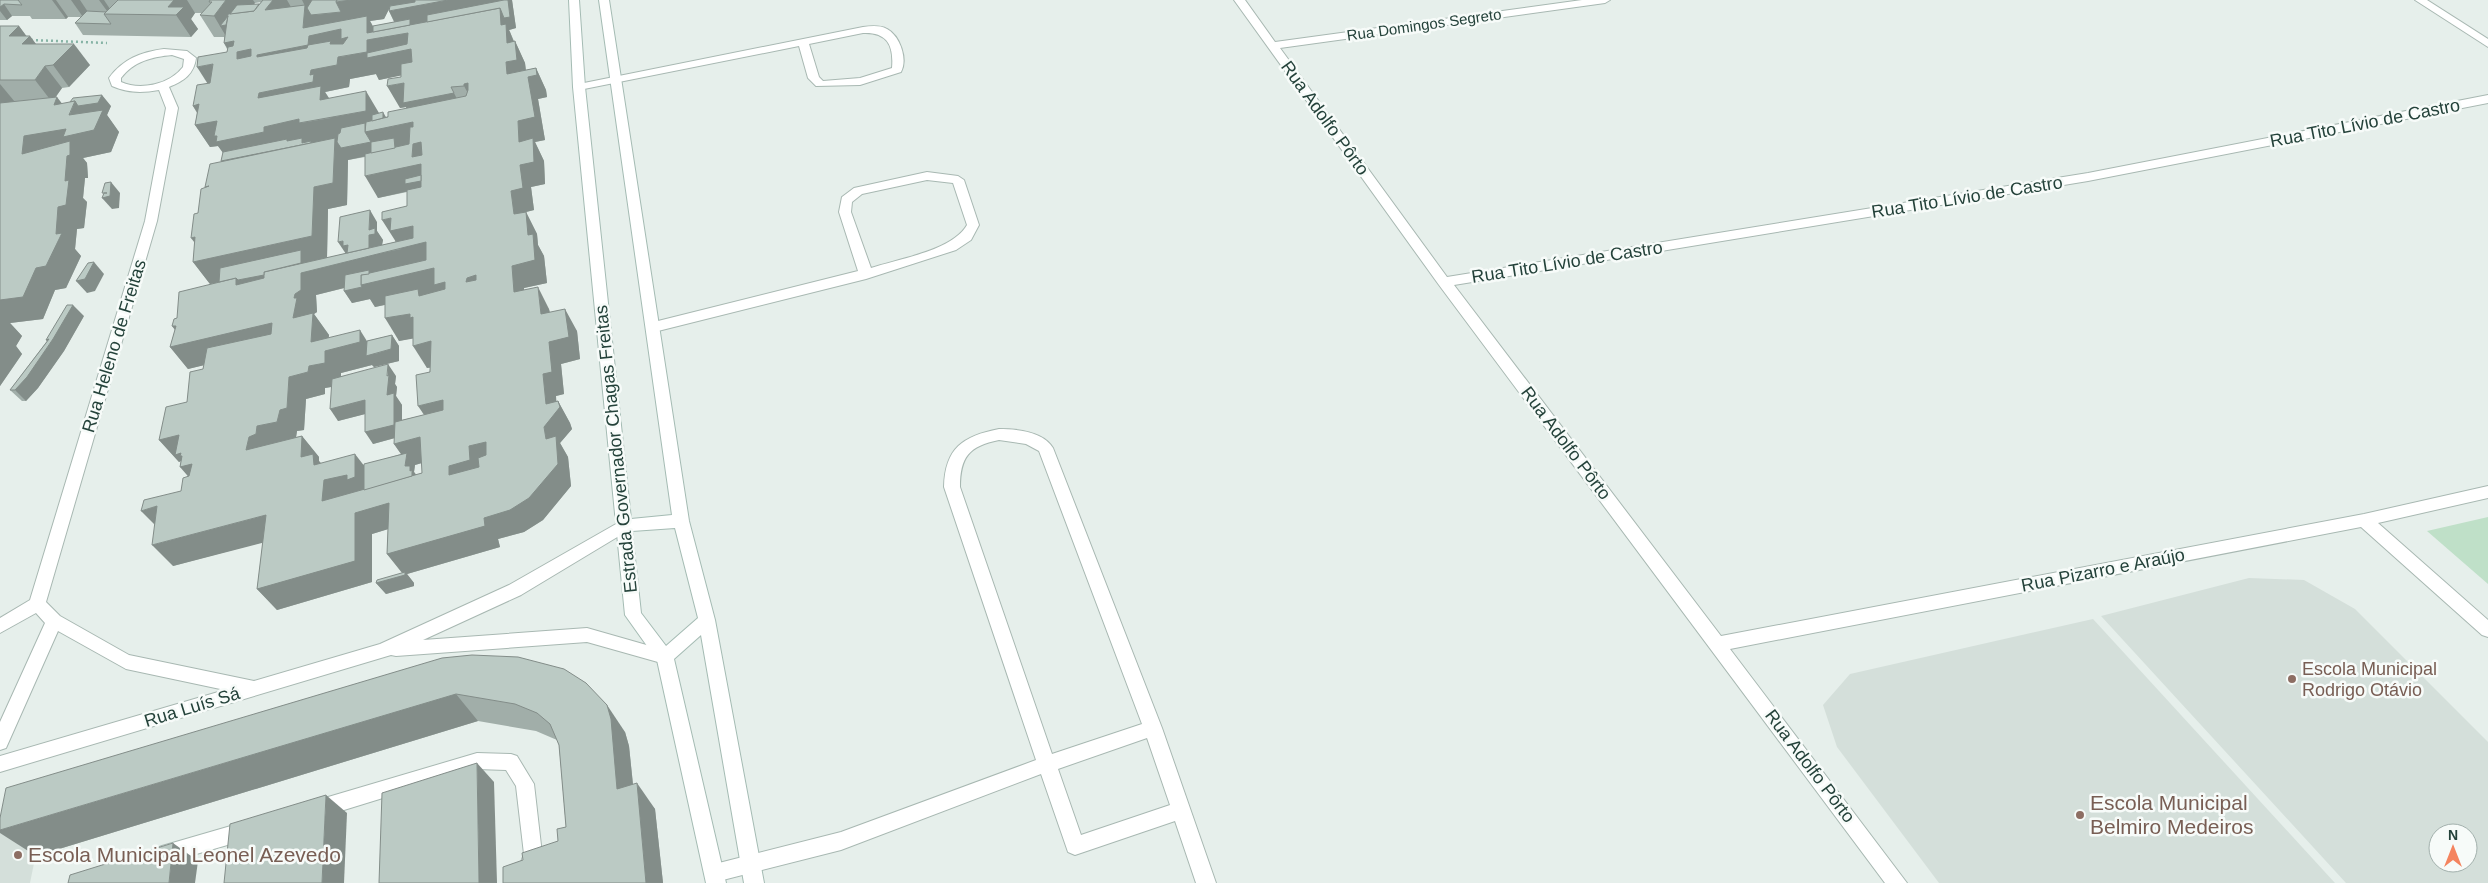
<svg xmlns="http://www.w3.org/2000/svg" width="2488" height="883" font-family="Helvetica,sans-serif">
	<rect width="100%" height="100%" fill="#e6efeb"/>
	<g fill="#d4dfda" fill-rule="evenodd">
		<path d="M2249,578L2304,580L2355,609L2488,742V883H2346L2101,616ZM2438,833H2468V863H2438Z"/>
		<path d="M2093,619L2335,883H1939L1837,747L1823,705L1850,674Z"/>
		<path d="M44,814L30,883H0V827Z"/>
	</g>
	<path fill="#bfe0c8" d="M2488,517V584L2427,531Z"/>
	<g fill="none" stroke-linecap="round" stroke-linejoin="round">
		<defs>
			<g id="lane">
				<path d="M477,753L511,754L517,756L534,784L542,854L533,883H513L524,854L516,786L506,770L477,769L318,818L311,815L309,809L311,803L318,800Z"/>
				<path d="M248,821L255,824L257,830L255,836L248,839L162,864L155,861L153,855L155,849L162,846Z"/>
			</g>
			<g id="street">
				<path d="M1234,0H1245L1275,42L1582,0H1610L1605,3L1280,48L1447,277L2088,173L2488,95V103L2088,181L1454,285L1721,636L2364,514L2488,486V498L2378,523L2488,620V637L2482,635L2361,527L1730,649L1907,883H1885L1439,285Z"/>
				<path d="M2415,0H2427L2488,39V47Z"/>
				<path d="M863,27C871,26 880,25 887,29C900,36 908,59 901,72L860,85L816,86L808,78L799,46L579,90L573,87L579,84ZM863,33C887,32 894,45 892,68L860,78L823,81L819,77L809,44Z"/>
				<path d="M164,49L187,51L196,58C194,74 184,81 169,87L178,108L157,221L46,602L60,616L129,655L254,681L380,644L509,585L623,520L629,522L631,526L629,530L521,595L423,640L587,628L671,652L674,657L671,662L665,664L587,642L396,656L391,655L0,772V756L225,690L126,669L58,631L6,748L0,750V722L45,623L36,613L0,633V618L30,600L145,221L166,108L159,90C142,93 128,93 112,86L109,78C123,59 141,52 164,49ZM172,55L184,59L183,67C170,84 141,91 121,82V78C134,61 152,57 172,55Z"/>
				<path d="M927,172L958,176L964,180L979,225L971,240L956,250L866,279L654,332L647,327L654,322L858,271L839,212L842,197L854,188ZM927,180L953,183L967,225C952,251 898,259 871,268L851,212L852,202L862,194Z"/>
				<path d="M999,429C1015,429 1043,431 1053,448L1162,728L1216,883H1196L1175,821L1075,855L1068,852L1041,774L841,850L715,882L708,879L705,873L708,867L715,864L841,832L1036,760L944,487C945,448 963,436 999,429ZM999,440L1026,444L1039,451L1142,724L1052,754L960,487C960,457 969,446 999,440ZM1147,738L1170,805L1081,835L1058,769Z"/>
			</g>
			<path id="secondary" d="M569,0H579L585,87L631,519L672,515L599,0H609L689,521L715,620L764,883H744L701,635L674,659L726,883H706L657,660L625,615L573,87ZM675,528L698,618L666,646L641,613L632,531Z"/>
		</defs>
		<use href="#lane" stroke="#a8b8b2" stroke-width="2"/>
		<use href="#street" stroke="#a8b8b2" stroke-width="2"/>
		<use href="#secondary" stroke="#a4bbb3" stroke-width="2"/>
		<path stroke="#86b3a5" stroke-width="2.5" stroke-dasharray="2 3" stroke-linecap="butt" d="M31,40L107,43"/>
		<use href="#lane" fill="#fff" fill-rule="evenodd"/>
		<use href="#street" fill="#fff" fill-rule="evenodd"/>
		<use href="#secondary" fill="#fff" fill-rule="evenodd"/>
	</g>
	<g fill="#a1aea9" fill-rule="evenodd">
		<path d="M0,0H512L516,28L509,30L510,32L514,41H515L525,63L526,70L536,68L546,90L547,97L538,99L545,140L535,142L544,161L545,184L531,187L534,210L526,212L537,234L538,245L544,256L547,283L524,288V290L549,309L550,312L577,331L580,359L561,364L564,394L556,396V401H558L570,423L572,429L560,443L568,457L571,486L543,520L524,532L498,539L500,547L407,574L414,583V586L386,594L376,583L402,573L387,554L388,529L372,534V582L277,610L257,589L263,542L173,566L181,491L188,476L181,461L179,462L159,440L187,402L203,369L204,365L188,369L170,347L175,330L172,326L177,318L210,284L193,262L198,213L206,187L221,162L223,152L218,146L210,147L195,125L197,113L193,106L227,52V49L224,43V37H214L200,15L203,13H195L191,19L198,29L191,37L83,35L75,23L81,17H68L66,19H32L30,16H12L7,20H0ZM261,2L259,4H253L255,3ZM390,7L389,11L394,22L373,26L370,21L384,19ZM376,74L379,80L401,75L400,108L406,107V108L386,117L329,98L325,92L349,87L350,79ZM365,157L378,198L407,192V206L395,242L382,245L383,240L377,231V222L346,253L327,258L328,209L347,205L348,160ZM344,288V291L352,303L370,299L375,307L385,305L399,341L413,338L427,368H430L424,415L402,420V405L396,396L397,387L395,384L396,376H341V373L372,365L374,367L399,361V346L392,335L367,341L328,338L329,335L314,314L317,312L316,295ZM332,387L338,421L365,414L373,444L395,438L394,444L401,454L364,465L321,463L319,461V457L302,436L296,437L297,431L304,430L306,399L325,394V388ZM422,463V473L416,475L414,472L415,465Z"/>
		<path d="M0,26H19L26,36H30L36,44L90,65L69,87L62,88L55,98L62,104L111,106L107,115L119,132L111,152L83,158L87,163L88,178H85L83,198L87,202L84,228L77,229L75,249L81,256L66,288L55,290L43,319L10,323L22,336L16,346L22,354L0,386Z"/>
		<path d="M84,316L64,351L38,388L26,401H22L10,390L47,341L46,340Z"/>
		<path d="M442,658L625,732L629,746L633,784L655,809L663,883H503L523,860L558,841L566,827L559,745L557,740L536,731L478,721L36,856Z"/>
	</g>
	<g fill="#838d89" fill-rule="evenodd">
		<path d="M52,0H56L68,17L66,19Z"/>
		<path d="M71,0H80L88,12L83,17Z"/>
		<path d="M99,0H104L110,9L107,11Z"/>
		<path d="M174,0H187L195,13L191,19L198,29L191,37L176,15L168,7Z"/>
		<path d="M226,0H253L255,3L238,24L265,10L273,0H287L295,14L227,38L214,16Z"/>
		<path d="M302,0H322L324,3L316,15L341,12L336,2L349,0H420L422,5L433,3L431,0H442L439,2L448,0H512L516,28L509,30L510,32L515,45V41L525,63L527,82L516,84L517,96L507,74L506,62L515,60L507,43V37L504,31L477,36L474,30L458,33L457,40L433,45L428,33L451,28L452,23L415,30L416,48L419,55H414L423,71L379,80L376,74L350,79L349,87L325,92L335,108L334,117L366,111V91L379,113V128L383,127V112L390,124V127L413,122L425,144H422L433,164L425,166V171L433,186V191L412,196L409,191L378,198L365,176L376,174L371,165L398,159L395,152V150L348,160L347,205L328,209L327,258L309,262V271L369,256V235L372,234L369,230L370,210L377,222V231L383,240L382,245L376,247L377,254L401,249L397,242H396L382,220L391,218L398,229L413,226L423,243L426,242L439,265L375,280L376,281L434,268L442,283L445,282L458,304L447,307L439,292L423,296L432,311L433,318L419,297L375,307L370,299L352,303L344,291L362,287L361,285L368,282L316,295L317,312L314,314L329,335L328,350L360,342V330L375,354L391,349L392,335L399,346V361L374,367L372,365L341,373V385L325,388V394L306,399L304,430L297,431L295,444L275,448L273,456L267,459L265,472L246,450L249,437L256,434L257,426L277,422L280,410L287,408L289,377L308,372L309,366L325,363V361L311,342L313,314L310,317L312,320L309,340L293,318L296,301L294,298L295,294L301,289L274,296L268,287L247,292L253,300L252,307L242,293L228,296L219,284L236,281V279L210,284L193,262L207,259L191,238L195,237L211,258L312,236L314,187L333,183L335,141L313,145L318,153L317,167L244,183L236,172L229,173L221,161L228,160L218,146L210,147L195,125L204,123L193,106L199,104L211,122L217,121L229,139L264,132V127L299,119L301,123L331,118L323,105L273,115L272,121L258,98L259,93L313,82V80L310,75L311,70L337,65L338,57L337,55L321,58V67L271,77L270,79L265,71L251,74V81L240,65H238L224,43L234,41L240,51L251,49L257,57V55L308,45L309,37L303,28L304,22L301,17L304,16L305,6ZM391,5L394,11H389L400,33L410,31V37L408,33L379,38L370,21L384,19ZM510,11V17L504,18L502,13ZM500,13V19L475,24L472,19ZM367,21V33L371,40H367V52L357,54L348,37L346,38L341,29L317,34L318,27ZM349,52L351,55L341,57L339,54ZM367,135L371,142L341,148L337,141ZM311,142L310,155L245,169L240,162L278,154V149L291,146L295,153V151L292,146L302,144L309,155L310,150L306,143ZM413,146L412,157L416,165L412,166V162L405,150V157L401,158V149ZM301,264V276L272,282L266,274L238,280L237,279Z"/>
		<path d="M4,4L12,16L7,20L0,11V7Z"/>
		<path d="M19,26L28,38L30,36L46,58L9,36Z"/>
		<path d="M74,44L90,65L69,87L53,65Z"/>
		<path d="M213,64L211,89L197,67Z"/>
		<path d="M45,66L62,88L52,102L35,80Z"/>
		<path d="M536,68L546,90L547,97L538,99L545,140L535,142L544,161L545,184L531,187L534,210L526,212L537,234L538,245L544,256L547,283L524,288L526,315L514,292L512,266L514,214L511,191L520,165L518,121L528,77Z"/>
		<path d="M404,83L451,87L465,115L416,125L406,107L400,108L387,86Z"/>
		<path d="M468,83L476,108L464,86V84Z"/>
		<path d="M0,84L15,102L0,118Z"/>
		<path d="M102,95L111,106L107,115L119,132L111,152L83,158L87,163L88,178H85L83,198L87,202L84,228L77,229L75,249L81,256L66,288L55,290L43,319L10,323L22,336L16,346L22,354L0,386V300L36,268L56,234L22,154L24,136L54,105L57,97L70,114L75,101Z"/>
		<path d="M111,182L120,193L119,208L112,209L102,198Z"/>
		<path d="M343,241L348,245L355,256L346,254L338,242Z"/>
		<path d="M94,262L104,274L95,291L87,293L76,281Z"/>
		<path d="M476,275L488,297L466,282L467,278Z"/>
		<path d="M538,287L549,309L553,336L541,314Z"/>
		<path d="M73,305L84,316L64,351L38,388L26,401L15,390L50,344L46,340Z"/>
		<path d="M565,309L577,331L580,359L561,364L564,394L556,396L557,410L558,401L570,423L572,429L560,443L568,457L571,486L543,520L524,532L498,539L500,547L407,574L414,583V586L386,594L376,583L404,575L387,554L484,518L546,439L544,427L546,404L543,374L549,342Z"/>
		<path d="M410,314L413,317L422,337L399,341L385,318Z"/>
		<path d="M272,323L289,345L188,369L170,347L186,343L172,326Z"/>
		<path d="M431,341L445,364L427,368L413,346Z"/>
		<path d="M388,364L396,376L395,384L397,387L396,396L402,405V436L373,444L365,432L387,395Z"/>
		<path d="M365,400L373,412L338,421L330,409Z"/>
		<path d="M443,400L458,432L433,428L418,406Z"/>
		<path d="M179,435L192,464L199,489L180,467L181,461L179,462L159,440Z"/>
		<path d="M302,436L319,457V461L330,476L355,454L372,476V499L322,501L301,457Z"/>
		<path d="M420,437L435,459L415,465L414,472L418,477L405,524L372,534V582L277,610L257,589L355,513L405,466L406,461L394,444Z"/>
		<path d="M486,442L500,463L449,475V466L469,446Z"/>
		<path d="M157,506L162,532L141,511Z"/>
		<path d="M266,515L285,537L173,566L152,545Z"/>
		<path d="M456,694L478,721L36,856L0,833V830Z"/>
		<path d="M607,705L625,732L629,746L636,815L617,789Z"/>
		<path d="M477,763L494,782L497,883H479Z"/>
		<path d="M637,783L655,809L663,883H646Z"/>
		<path d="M326,795L347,813L344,883H322Z"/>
		<path d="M173,843L198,861L195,883H169Z"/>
	</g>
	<g fill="#bbcac4" stroke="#838d89" fill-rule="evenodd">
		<path d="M0,0H18L22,5L4,4L0,7Z"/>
		<path d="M118,0H174L168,7H184L176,15L104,14Z"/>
		<path d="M210,0H226L214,16L200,15L212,2H209Z"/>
		<path d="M263,0H273L265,10L305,5L303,28L367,16V33L500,8L501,25L506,24L507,43L515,41L517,60L506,62L507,74L536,68L537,75L528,77L535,117L518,121L519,142L533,138L534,162L520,165L523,188L511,191L514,214L526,212L528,235L533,234L535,260L512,266L514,292L538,287L541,314L565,309L569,337L549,342L552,372L543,374L546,404L558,401L560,407L544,427L546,439L556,436L558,464L529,498L510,510L484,518L485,526L387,554L389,503L355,513V561L257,589L266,515L152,545L157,506L141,511L144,500L181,491L183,478L189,476L192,464L180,467L182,456H180L181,453L175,455L179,435L159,440L166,407L187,402L190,372L203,369L207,348L271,334L272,323L170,347L176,326H172L174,319L177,318L179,292L236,278V285L264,278V272L413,238V226L390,231L391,218L382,220V212L407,206V190L421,187V164L365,176V154L409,144L410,127H413V122L365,132L366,122L388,117V112L466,96L468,90V83L464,84V86L451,87L454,93L403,103L404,83L387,86L388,79L401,77V64L412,62L411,49L367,58V53L407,44L408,33L367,40V52L338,57L337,65L311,70L310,75L314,74L313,82L259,93L258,98L321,86L320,100L366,91V111L299,123V119L264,127V132L216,142L217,136H214L217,121L195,125L199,104L193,106L197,85L210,83L213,64L197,67L198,57L227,52L228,47L233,46L234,41L224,43L228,14L254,11ZM341,29V39L348,37L343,44H330L331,41L308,45L309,36ZM308,45L307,48L257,57V55ZM251,49V56L237,59V52ZM421,142L422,155L412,157L413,144ZM426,242V260L361,275V285L434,268V285L445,282V289L419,296L418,289L385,296V318L410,314V318L413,317V346L431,341L430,372L416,375L418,406L443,400V410L395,422L394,444L420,437L422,473L322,501L324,480L347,475V480L355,477V454L314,465L313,454L301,457L302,436L246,450L249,437L256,434L257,426L277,422L280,410L287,408L289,377L308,372L309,366L325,363V351L360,342V330L311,342L313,313L293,318L297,298H294L295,294L301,290V273ZM476,275V280L466,282L467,278ZM486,442V455L478,458L479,467L449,475V466L470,460L469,446Z"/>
		<path d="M312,0H337L336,2L341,12L311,15L307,8Z"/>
		<path d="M337,0H351L336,2Z"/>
		<path d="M415,0H448L389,11L390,6L415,2Z"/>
		<path d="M504,0H508L510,17L504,18L500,8L427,22V15Z"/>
		<path d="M259,4L254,11L230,14L237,5Z"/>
		<path d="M87,11L106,12L104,14L111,24L75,23Z"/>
		<path d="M228,16L226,25L220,26Z"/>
		<path d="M410,19V25L373,32V26Z"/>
		<path d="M0,26H19L9,36H30L22,44H74L53,65L45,66L35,80H0Z"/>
		<path d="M102,95L98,103L78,106L75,101L70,102L73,98Z"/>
		<path d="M57,97L54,105L75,101L69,115L103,110L94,130L63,137L66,129L24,136L22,154L70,141V155L67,156L65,181L69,180L66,205L58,207L56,234L62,233L46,266L36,268L23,297L0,300V103Z"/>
		<path d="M383,112V118L372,121V115Z"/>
		<path d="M365,123V132L371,142L341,148L337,142L338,134L340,133L341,128Z"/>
		<path d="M302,138V143L311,141V143L221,161L223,152L287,139V141Z"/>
		<path d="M335,138L333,183L314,187L312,236L193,262L195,237L191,238L194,214L198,213L201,189L209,186L205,187L210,164Z"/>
		<path d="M394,138L395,148L371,153V142Z"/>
		<path d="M421,175V181L405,184V179Z"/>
		<path d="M111,182L110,196L102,198L104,193H107H102L105,183Z"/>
		<path d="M370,210L369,230L375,228V234L369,235V248L347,253L348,245L343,246V241L338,242L340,217Z"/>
		<path d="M301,250V263L264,272V275L238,280L236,278L219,282L220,268Z"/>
		<path d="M94,262L85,279L76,281L88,263Z"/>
		<path d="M369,270V274L361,275V285L362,287L344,291L345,275Z"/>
		<path d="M67,305H73L53,339L27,377L15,390H10L49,339L46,340Z"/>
		<path d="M392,335L391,349L366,356L367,341Z"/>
		<path d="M388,364L387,376L389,375L387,395L394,393V425L365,432V400L330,409L332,379Z"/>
		<path d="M407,453L405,466H410V471L412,470V476L364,490V464Z"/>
		<path d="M405,572V575L376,583L377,580Z"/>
		<path d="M472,655L518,657L564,669L586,683L607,705L611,719L617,789L637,783L646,883H503V867L523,860L522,853L558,841L557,829L566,827L559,745L550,724L537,713L515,704L456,694L0,830V818L6,788L442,658Z"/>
		<path d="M477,763L479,883H379L382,793Z"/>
		<path d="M326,795L322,883H224L230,824Z"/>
		<path d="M173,843L169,883H68L70,875Z"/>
	</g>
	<g fill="#8d6e63" stroke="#f7fbf9" stroke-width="2">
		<circle cx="2292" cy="679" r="5"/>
		<circle cx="2080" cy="815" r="5"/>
		<circle cx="18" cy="855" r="5"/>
	</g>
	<g text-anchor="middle" stroke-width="5" stroke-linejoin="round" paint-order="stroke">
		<g font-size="15" fill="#24423a" stroke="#f7fbf9">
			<text transform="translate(1424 25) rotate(-8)" y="5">Rua Domingos Segreto</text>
		</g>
		<g font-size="18" fill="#24423a" stroke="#f7fbf9">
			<text transform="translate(1325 118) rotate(54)" y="6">Rua Adolfo Pôrto</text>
			<text transform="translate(2365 123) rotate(-11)" y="6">Rua Tito Lívio de Castro</text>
			<text transform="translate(1967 197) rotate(-9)" y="6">Rua Tito Lívio de Castro</text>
			<text transform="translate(1567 262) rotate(-9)" y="6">Rua Tito Lívio de Castro</text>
			<text transform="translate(114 346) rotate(-73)" y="6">Rua Heleno de Freitas</text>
			<text transform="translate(1566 443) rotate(53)" y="6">Rua Adolfo Pôrto</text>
			<text transform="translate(616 449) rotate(-96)" y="6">Estrada Governador Chagas Freitas</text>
			<text transform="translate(2103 570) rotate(-11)" y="6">Rua Pizarro e Araújo</text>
			<text transform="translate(192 707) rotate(-17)" y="6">Rua Luís Sá</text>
			<text transform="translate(1810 766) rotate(53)" y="6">Rua Adolfo Pôrto</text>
		</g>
		<g font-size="18" fill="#785e54" stroke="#f7fbf9" text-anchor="start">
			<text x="2302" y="675">Escola Municipal<tspan x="2302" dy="21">Rodrigo Otávio</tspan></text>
		</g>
		<g font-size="21" fill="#785e54" stroke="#f7fbf9" text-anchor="start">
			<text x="2090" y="810">Escola Municipal<tspan x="2090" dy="24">Belmiro Medeiros</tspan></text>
			<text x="28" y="862">Escola Municipal Leonel Azevedo</text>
		</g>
	</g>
	<g transform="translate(2453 848)"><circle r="24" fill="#f7fbf9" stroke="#a3b1ad"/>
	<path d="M0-4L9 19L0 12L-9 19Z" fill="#f4845f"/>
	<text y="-8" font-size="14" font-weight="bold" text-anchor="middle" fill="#24423a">N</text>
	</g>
</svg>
